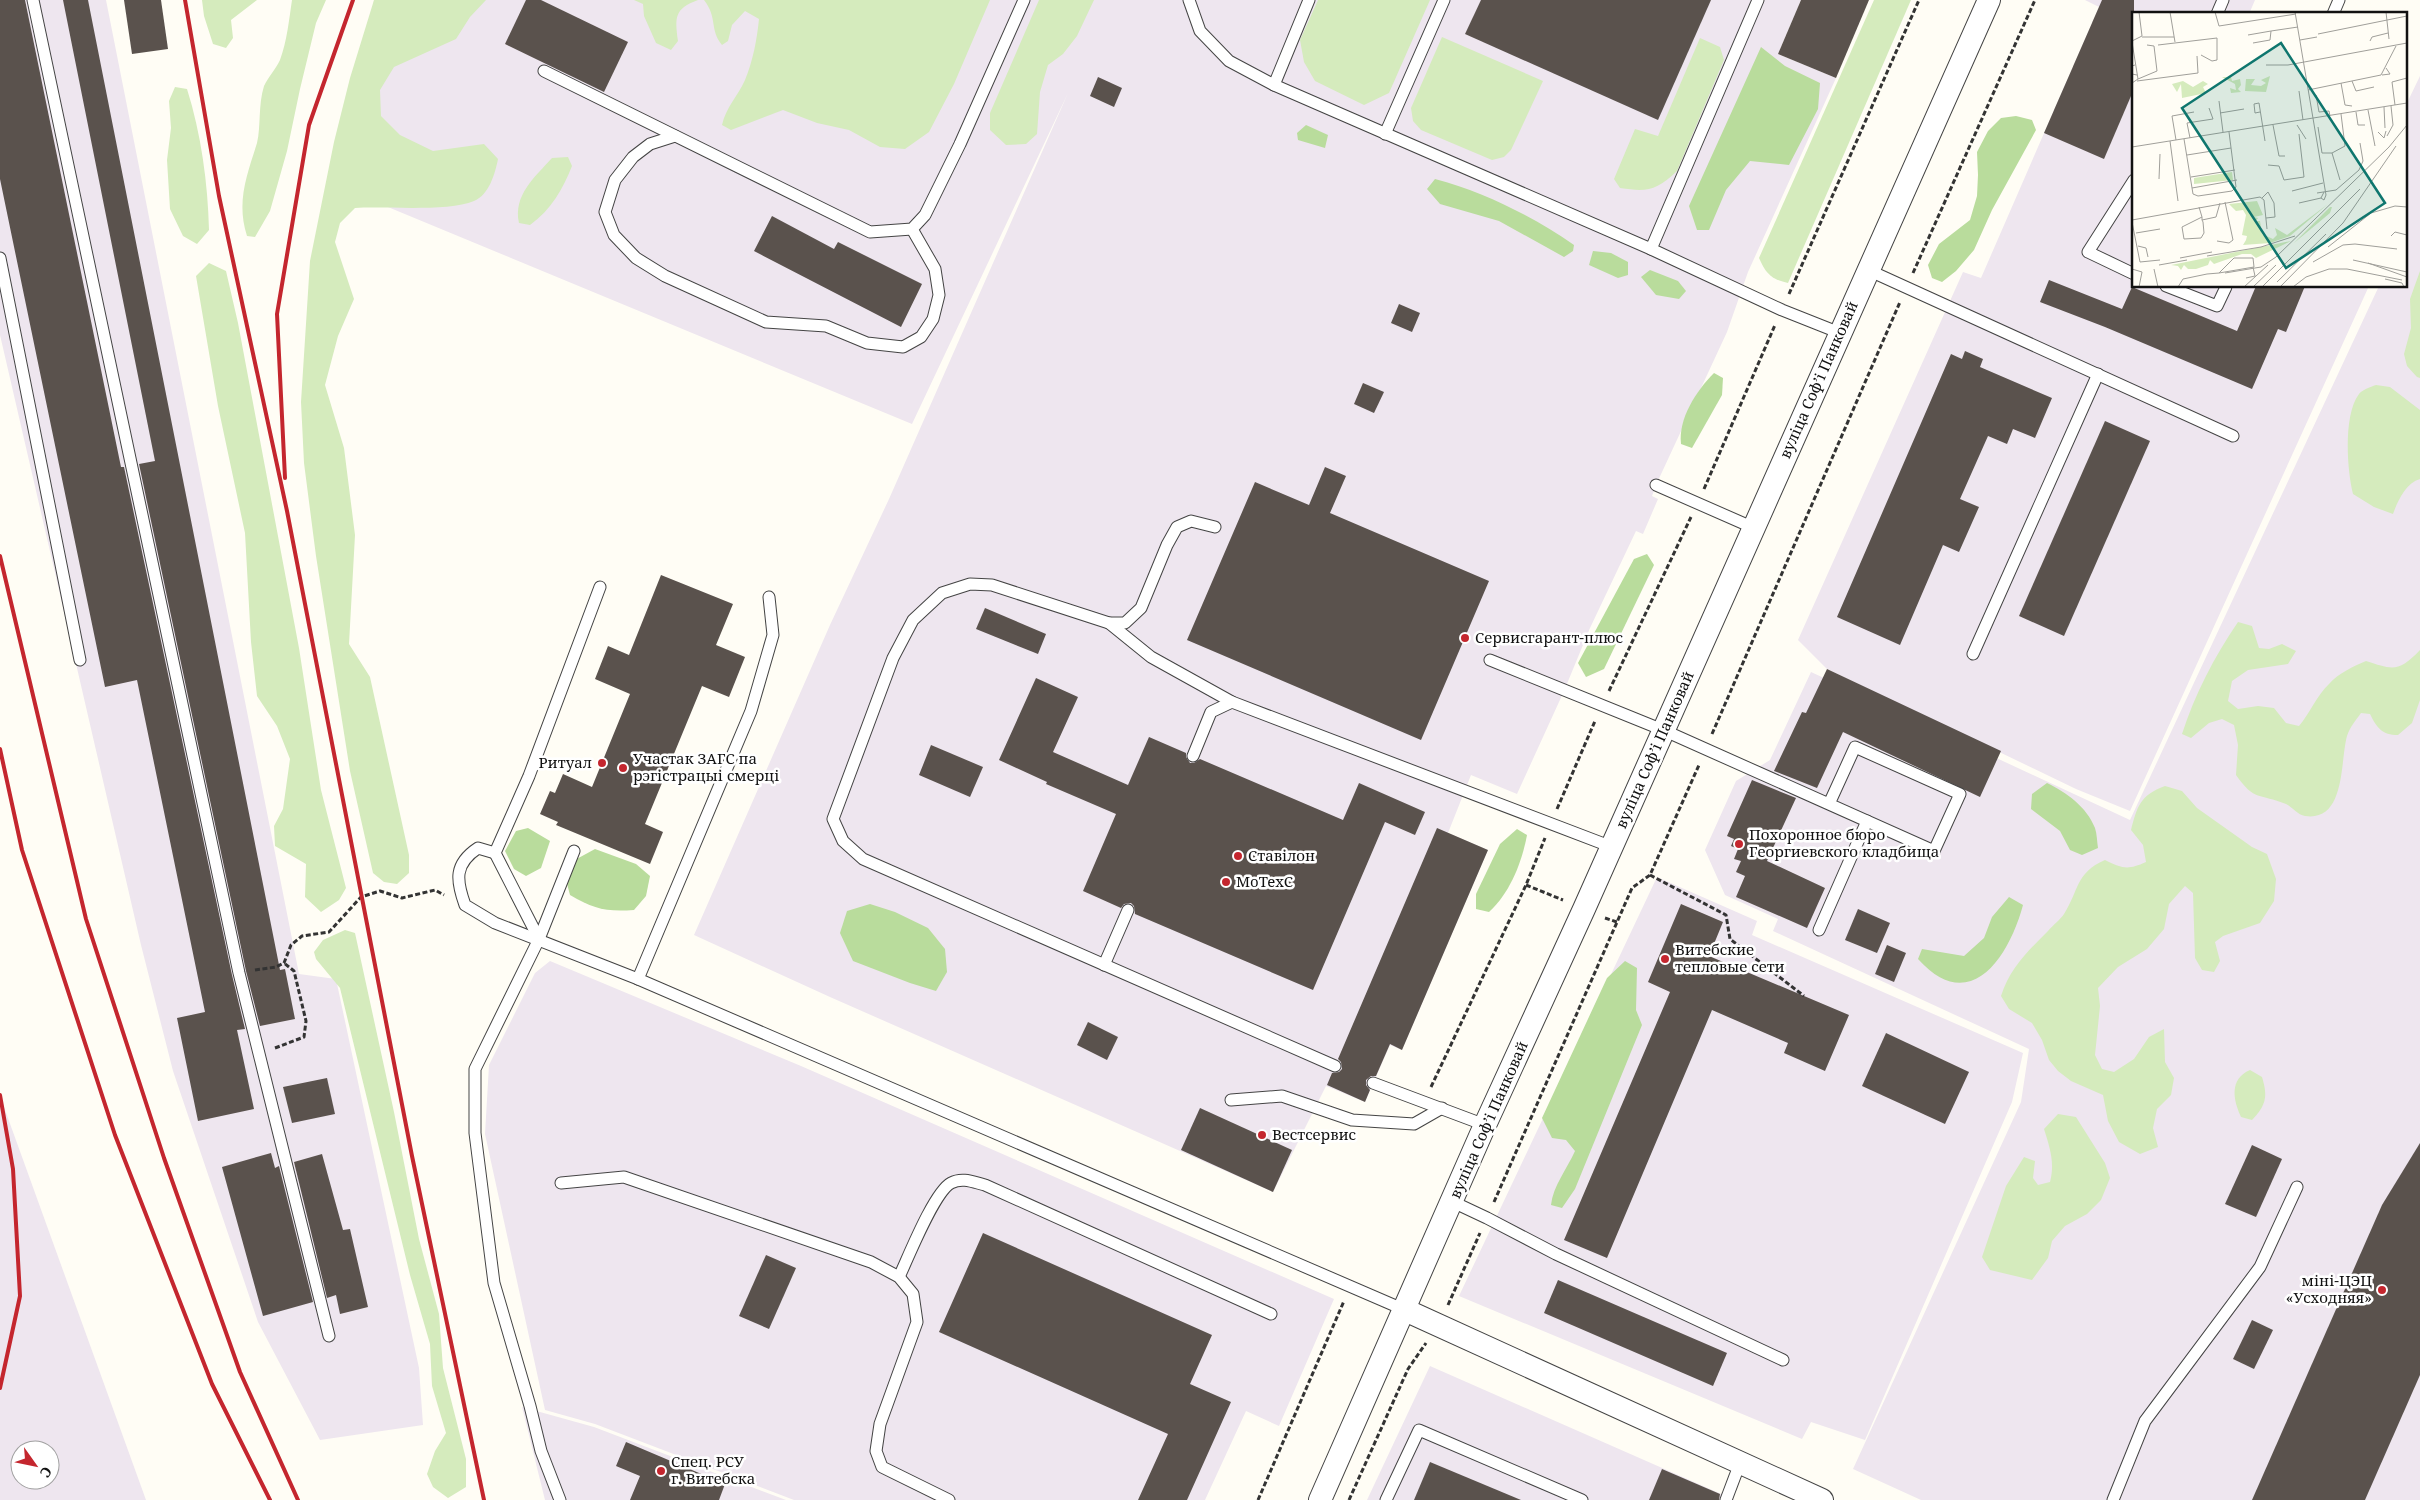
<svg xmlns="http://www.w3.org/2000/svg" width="2420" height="1500" font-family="'Noto Serif',serif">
	<rect width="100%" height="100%" fill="#fffdf5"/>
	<g fill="#eee6ef" fill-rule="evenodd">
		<path d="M0,0H106L299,974L336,979L419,1368L423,1425L320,1440L258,1322L173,1071L141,945L0,335Z"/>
		<path d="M374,0H1801L1778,54L1836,78L1748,272L1727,332L1656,485L1652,496L1658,499L1643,534L1636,531L1590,628L1564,691L1517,794L1471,775L1448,833L1488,850L1402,1050L1390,1045L1365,1102L1326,1086L1273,1192L830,997L694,935L830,625L889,499L1068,93L912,424L342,188Z"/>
		<path d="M2085,0H2255L2249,14H2134V286H2369L2130,811L2076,789L1827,669L1798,640L1963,272L1981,278L2099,7Z"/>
		<path d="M2420,76V1500H1921L1853,1469L2021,1102L2029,1049L1773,931L1778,919L1725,895L1705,850L1736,781L1770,760L1811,672L2130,820L2379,286H2406V105Z"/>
		<path d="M1657,877L1757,921L1752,935L2023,1053L2012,1102L1865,1440L1811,1422L1802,1439L1459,1296Z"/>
		<path d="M550,961L801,1066L1334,1299L1279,1426L1246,1411L1205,1500H794L595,1424L545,1410L485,1134L489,1065L535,973Z"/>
		<path d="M0,1096L146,1500H0ZM20,1450H50V1480H20Z"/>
		<path d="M1430,1366L1735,1500H1367Z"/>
		<path d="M522,1407L594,1427L786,1500H545Z"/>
	</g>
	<g fill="#d5ebbd">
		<path d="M202,0H257L231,20L233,38L226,48L213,44L204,16Z"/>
		<path d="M292,0H326L316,23L300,89L287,151L270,211L255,237L247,236C236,202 247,175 257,143C261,126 258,105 264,86C268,77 276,69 280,60C287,41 289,20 292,0Z"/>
		<path d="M374,0H486L470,17L456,39L394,67L380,90L381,116L400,135L433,151L484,144L498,159C495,174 489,195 474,201C448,212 386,206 355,208L340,223L335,242L354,299L338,336L325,385L344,448L355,535L349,644L370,677L409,855V873L397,884L384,882L373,873L350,771L316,556L304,463L301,402L310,261L334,142L350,78Z"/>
		<path d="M634,0H698C674,9 675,17 678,41L671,50L656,43L644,16L643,4Z"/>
		<path d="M704,0H990L954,84L929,132L905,149L880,147L849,130L817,123L783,110L731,130L722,125C726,107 738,96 745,80C753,61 757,39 759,19L745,11L732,25L728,41L722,45C709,29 718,18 704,0Z"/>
		<path d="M1039,0H1094L1077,36L1063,54L1048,65L1040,92L1037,134L1026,144L1006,145L990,130V113Z"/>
		<path d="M1318,0H1430L1389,93L1364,105L1315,81L1304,62L1300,40Z"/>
		<path d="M1874,0H1911L1788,283C1771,279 1766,274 1759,258Z"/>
		<path d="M1442,37L1543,81L1511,150L1504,157L1492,160L1421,130L1413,121L1411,108Z"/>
		<path d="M1700,38L1720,47L1724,60L1677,171C1656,191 1647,192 1620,188L1614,179L1635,129L1658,136Z"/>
		<path d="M175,87L187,89C201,133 208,184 209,230L197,244L183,236L170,209L167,160L171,128L169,101Z"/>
		<path d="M568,157L572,166C563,189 551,210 530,225L519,223C513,195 535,177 552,158Z"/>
		<path d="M209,263L226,271L238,323L299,648L321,790L346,888L339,900L321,912L305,897L306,864L275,846L274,826L283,809L290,759L277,726L257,696L251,642L245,533L218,406L196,276Z"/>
		<path d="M2420,271V378L2417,377L2407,366L2404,354L2411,328L2410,299Z"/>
		<path d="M2376,385L2390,387L2420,410V479C2406,483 2398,500 2393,514L2374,507L2353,494C2347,470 2343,415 2359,394C2362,390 2370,387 2376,385Z"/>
		<path d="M2238,622L2252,626L2259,648L2269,649L2282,644L2296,651L2288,664L2248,670L2232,681L2228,701L2238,709L2258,706L2274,708L2286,723L2299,726C2310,713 2317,695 2329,684C2339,673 2352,667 2366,661C2393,670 2399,672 2420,650V700L2412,723L2398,735C2382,735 2377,728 2370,714L2361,713C2356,720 2350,727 2347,736C2340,761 2346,822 2305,816C2298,815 2292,807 2286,804C2259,793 2255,802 2236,775L2238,745L2234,725L2222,719L2209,723L2191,738L2182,734C2195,694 2214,657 2238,622Z"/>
		<path d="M2165,786L2182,791L2197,808L2252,847L2267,854L2276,879L2274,901L2260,923L2223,936L2215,942L2220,961L2214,972L2202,970L2195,958L2193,893L2185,886L2169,904L2164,929L2147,949L2118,967L2098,988L2100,1006L2095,1055L2102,1069L2114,1072L2134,1059L2149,1037L2164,1029L2165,1062L2174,1078L2171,1095L2157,1109L2153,1128L2158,1147L2140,1154L2119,1142L2108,1121L2103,1095L2071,1081L2058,1071L2049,1060L2042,1040L2032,1023L2009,1009L2001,996C2010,968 2028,951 2048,931C2053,925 2060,920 2064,914C2079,891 2075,873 2105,860C2123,869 2128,870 2146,862L2143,845L2131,830C2137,807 2140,795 2165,786Z"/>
		<path d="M345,930L355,933L394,1112L419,1239L439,1314L443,1368L466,1459V1487L448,1498L433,1487L427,1474L435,1451L446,1433L432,1386L430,1344L410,1275L340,988L316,959L314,952L323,940Z"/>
		<path d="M2250,1070L2262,1077C2268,1097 2266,1105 2252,1120L2241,1117C2233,1100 2229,1079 2250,1070Z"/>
		<path d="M2058,1114L2076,1117L2105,1163L2110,1178L2101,1200L2087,1214L2065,1226L2052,1241L2048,1258L2032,1280L1990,1270L1982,1257L2006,1186L2024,1157L2035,1161L2033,1178L2038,1185L2050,1182C2055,1163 2050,1148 2044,1129Z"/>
	</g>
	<g fill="#b9dc9c">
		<path d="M1761,47L1785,66L1820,83L1818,109L1789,165L1750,161L1726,190L1709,230H1697L1689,206Z"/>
		<path d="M2016,116L2032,120L2036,130L1992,210L1974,250L1956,271L1942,282L1932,278L1928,265L1939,244L1970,220L1977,196L1978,175L1977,152L1988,131L2001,118Z"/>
		<path d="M1306,125L1328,135L1325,148L1298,140L1297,133Z"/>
		<path d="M1435,179C1484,192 1532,216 1574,245L1573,251L1564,257L1499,221L1440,204L1427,189Z"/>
		<path d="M1593,251L1611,253L1628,262V275L1618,278L1589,265Z"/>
		<path d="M1650,270L1678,281L1686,291L1679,299L1656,295L1641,277Z"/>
		<path d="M1714,373L1723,378L1722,395L1692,448L1681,444C1678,419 1696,391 1714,373Z"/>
		<path d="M1647,554L1654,565L1604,669L1586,677L1578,663L1634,559Z"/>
		<path d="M2047,783C2066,792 2087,807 2095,828C2097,834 2097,842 2098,848L2082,855L2070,850L2060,831L2031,809L2032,794Z"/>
		<path d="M528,828L550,841L541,868L526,876L514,869L505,851L516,831Z"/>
		<path d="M1517,829L1527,835C1522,862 1510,893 1489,912L1476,909V894L1500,844Z"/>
		<path d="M595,849L636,864L650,876L646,896L634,910C606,912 594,909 570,895L566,880L573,861Z"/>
		<path d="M2009,897L2023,905C2009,957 1970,1017 1918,959L1922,949L1964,956L1984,938L1992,917Z"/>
		<path d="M870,904L895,912L928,928L945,949L947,972L936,991L910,983L853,961L840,933L847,911Z"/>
		<path d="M1625,961L1637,968L1636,1010L1642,1025L1575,1189L1562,1208L1551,1205C1553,1186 1567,1169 1575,1151L1566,1140L1552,1138L1542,1118L1607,978Z"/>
	</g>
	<g fill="#5a524d">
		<path d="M0,0H25L121,467H124L232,975L245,1029L237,1030L254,1109L198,1121L177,1018L205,1012L137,680L105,687L0,179Z"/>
		<path d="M63,0H88L280,970L285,969L295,1019L260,1026L246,971L139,464L155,461Z"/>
		<path d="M124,0H161L168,49L132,54Z"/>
		<path d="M526,0H541L628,42L604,92L505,44Z"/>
		<path d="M1481,0H1711L1658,120L1465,34Z"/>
		<path d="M1801,0H1869L1836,78L1778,54Z"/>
		<path d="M2102,0H2134V89L2104,159L2044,133Z"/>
		<path d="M1098,77L1122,88L1114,107L1090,96Z"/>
		<path d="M772,216L834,249L838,242L922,284L901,327L754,251Z"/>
		<path d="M2049,280L2122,309L2132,287L2237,331L2256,286H2305L2286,332L2278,329L2252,389L2105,327L2040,302Z"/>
		<path d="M1399,304L1420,313L1412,332L1391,323Z"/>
		<path d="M1965,351L1983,359L1980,367L2052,398L2035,438L2013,429L2007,444L1988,436L1960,499L1979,507L1959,552L1943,545L1900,645L1837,617L1951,354L1962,359Z"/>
		<path d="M1363,383L1384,392L1374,413L1354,404Z"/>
		<path d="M2105,421L2150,441L2064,636L2019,616Z"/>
		<path d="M1325,467L1346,476L1330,513L1489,581L1421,740L1187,640L1255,482L1309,505Z"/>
		<path d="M661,575L733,604L716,645L745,657L729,697L702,686L645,824L663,832L650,864L556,825L558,822L540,814L550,791L555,793L563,774L592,787L630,694L595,679L608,646L629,655Z"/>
		<path d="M985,608L1046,634L1038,654L976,629Z"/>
		<path d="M1827,669L2001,751L1980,797L1843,732L1817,788L1774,771L1802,712L1806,713Z"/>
		<path d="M1036,678L1078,697L1053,752L1128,785L1149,737L1186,753V757L1190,763H1194L1200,759L1343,820L1359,783L1425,812L1415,835L1385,822L1313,990L1135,914L1134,906L1131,903L1124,904L1121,908L1083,891L1116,814L1046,784L1047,782L999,760Z"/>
		<path d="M931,745L983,767L970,797L919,775Z"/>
		<path d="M1752,780L1796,798L1767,861L1825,888L1807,928L1736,897L1745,876L1736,872L1741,861L1734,859L1738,849L1731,846L1734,839L1727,836Z"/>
		<path d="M1437,828L1488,850L1402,1050L1390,1044L1376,1076H1371L1366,1080V1085L1370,1090L1365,1102L1327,1085L1332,1073L1339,1072L1342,1069L1341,1062L1338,1059Z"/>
		<path d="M1681,904L1723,922L1709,956L1849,1015L1825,1071L1784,1053L1788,1043L1712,1010L1607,1258L1564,1240L1670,992L1648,982Z"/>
		<path d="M1858,909L1890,923L1877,953L1845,940Z"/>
		<path d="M1887,945L1906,953L1894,982L1875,974Z"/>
		<path d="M1088,1022L1118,1037L1107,1060L1077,1045Z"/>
		<path d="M1886,1033L1969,1072L1945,1124L1862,1086Z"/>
		<path d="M327,1078L335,1114L292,1123L283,1087Z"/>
		<path d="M1200,1108L1292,1150L1273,1192L1181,1150Z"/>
		<path d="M2420,1143V1375L2365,1500H2252L2382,1205Z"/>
		<path d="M2252,1145L2282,1159L2256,1217L2225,1204Z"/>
		<path d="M271,1153L275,1168L279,1166L313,1302L263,1316L222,1167Z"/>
		<path d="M322,1154L343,1230L350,1229L368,1307L340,1314L336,1295L327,1298L294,1162Z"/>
		<path d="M983,1233L1212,1335L1190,1384L1231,1402L1187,1500H1138L1168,1434L939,1332Z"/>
		<path d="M766,1255L796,1268L769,1329L739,1316Z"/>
		<path d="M1558,1280L1727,1353L1713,1386L1544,1313Z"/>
		<path d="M2252,1320L2273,1330L2254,1369L2233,1359Z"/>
		<path d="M626,1442L725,1484L719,1500H630L640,1476L616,1466Z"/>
		<path d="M1430,1462L1521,1500H1414Z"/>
		<path d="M1662,1469L1720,1494L1719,1500H1649Z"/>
	</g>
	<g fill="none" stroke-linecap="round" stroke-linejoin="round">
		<defs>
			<g id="service">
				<path d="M33,0L239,973L329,1336"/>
				<path d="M1189,0L1200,31L1229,61L1274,85L1651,249L1782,310L1840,333"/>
				<path d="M2217,14L2223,0"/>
				<path d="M2333,14L2339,0"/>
				<path d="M544,71L870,232L912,229L925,215L960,144L1024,0"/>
				<path d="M1274,85L1309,0"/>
				<path d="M1385,134L1444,0"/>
				<path d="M675,136L650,144L633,157L615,180L605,212L614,235L636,258L665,276L766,322L826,326L867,343L903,347L921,337L933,319L939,295L935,269L912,229"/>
				<path d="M2134,180L2088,252L2134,274"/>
				<path d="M1651,249L1758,0"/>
				<path d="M0,258L80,660"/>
				<path d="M1868,270L2233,436"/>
				<path d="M2166,286L2217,306L2226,287"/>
				<path d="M1656,485L1754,528"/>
				<path d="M1215,527L1191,521L1177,527L1167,545L1141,608L1125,623H1109L992,585L970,584L942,593L913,620L893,658L833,819L843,841L863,859L1335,1066"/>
				<path d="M1109,623L1151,657L1232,702"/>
				<path d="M1973,654L2098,374"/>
				<path d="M1490,660L1663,730L1934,851L1960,794L1855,747L1829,804"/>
				<path d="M1193,756L1211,712L1232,702L1612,847"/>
				<path d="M495,853L478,848C454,864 456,880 465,905L495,923L638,979L1405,1310"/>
				<path d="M1819,930L1867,821"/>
				<path d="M539,939L495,853L529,776L600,587"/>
				<path d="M1104,965L1128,910"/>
				<path d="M638,979L751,711L773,635L769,597"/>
				<path d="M1373,1083L1485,1125"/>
				<path d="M1231,1100L1282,1096L1352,1120L1414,1124L1442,1108"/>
				<path d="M561,1183L624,1177L871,1262L899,1277L913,1294L917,1322L880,1424L876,1451L882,1467L949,1500"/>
				<path d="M1453,1202L1487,1218L1556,1254L1783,1360"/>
				<path d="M899,1277C908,1258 934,1192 951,1183C962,1177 973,1182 985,1185L1271,1314"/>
				<path d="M560,1500L541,1451L530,1406L494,1283L475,1133V1069L539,939L574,851"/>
				<path d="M1386,1500L1419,1430L1582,1500"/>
				<path d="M1726,1500L1740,1463"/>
				<path d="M2113,1500L2145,1421L2260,1267L2297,1187"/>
			</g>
			<g id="minor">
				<path d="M1405,1310L1822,1500"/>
				<path d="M1320,1500L1485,1125L1584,909L1989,0"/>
			</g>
		</defs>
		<use href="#service" stroke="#444" stroke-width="13"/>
		<use href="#minor" stroke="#444" stroke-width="24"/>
		<g stroke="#333" stroke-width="3" stroke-dasharray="5 2.5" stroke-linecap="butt">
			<path d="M1913,273L2035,0"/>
			<path d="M1789,294L1919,0"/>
			<path d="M1704,489L1775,325"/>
			<path d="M1609,691L1691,517"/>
			<path d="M1712,734L1900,302"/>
			<path d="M1557,809L1595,721"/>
			<path d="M1650,875L1726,915L1730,939L1804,996"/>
			<path d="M1526,885L1563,900"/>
			<path d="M1605,918L1617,922"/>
			<path d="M255,970L276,967L284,963L291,945L302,936L329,932L361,897L380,891L402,898L435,890L444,895"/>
			<path d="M275,1048L304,1037L306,1021L294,971L284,963"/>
			<path d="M1431,1087L1526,885L1545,838"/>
			<path d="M1494,1202L1632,888L1650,875L1699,765"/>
			<path d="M1448,1305L1480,1233"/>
			<path d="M1258,1500L1344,1301"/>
			<path d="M1349,1500L1408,1369L1426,1343"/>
		</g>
		<use href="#service" stroke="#fff" stroke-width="11"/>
		<use href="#minor" stroke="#fff" stroke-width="22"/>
		<g stroke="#c4262e" stroke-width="4">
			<path d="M185,0L219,196L287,511L412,1156L484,1500"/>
			<path d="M285,478L277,314L309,125L353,0"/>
			<path d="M0,556L86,919L164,1158L240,1372L298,1500"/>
			<path d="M0,749L22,850L115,1135L212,1384L270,1500"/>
			<path d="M0,1095L13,1169L20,1296L0,1388"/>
		</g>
	</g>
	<g fill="#c4262e" stroke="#fff" stroke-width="2">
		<circle cx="1465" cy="638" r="5"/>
		<circle cx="602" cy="763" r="5"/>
		<circle cx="623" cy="768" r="5"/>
		<circle cx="1739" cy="844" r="5"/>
		<circle cx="1238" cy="856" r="5"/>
		<circle cx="1226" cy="882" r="5"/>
		<circle cx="1665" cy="959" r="5"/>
		<circle cx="1262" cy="1135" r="5"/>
		<circle cx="2382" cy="1290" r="5"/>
		<circle cx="661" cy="1471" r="5"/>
	</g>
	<g text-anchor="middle" stroke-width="5" stroke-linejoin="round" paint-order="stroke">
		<g font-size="15" fill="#111" stroke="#fff">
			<text transform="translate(1819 380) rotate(-66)" y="5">вуліца Софʼі Панковай</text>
			<text transform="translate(1655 750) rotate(-66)" y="5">вуліца Софʼі Панковай</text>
			<text transform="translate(1489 1120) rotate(-66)" y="5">вуліца Софʼі Панковай</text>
		</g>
		<g font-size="15" fill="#111" stroke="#fff" text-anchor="start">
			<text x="1475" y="643">Сервисгарант-плюс</text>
			<text x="633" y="764">Участак ЗАГС па<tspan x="633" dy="17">рэгістрацыі смерці</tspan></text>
			<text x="592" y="768" text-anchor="end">Ритуал</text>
			<text x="1749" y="840">Похоронное бюро<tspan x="1749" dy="17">Георгиевского кладбища</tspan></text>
			<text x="1248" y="861">Ставілон</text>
			<text x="1236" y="887">MoTexC</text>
			<text x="1675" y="955">Витебские<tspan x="1675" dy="17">тепловые сети</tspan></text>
			<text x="1272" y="1140">Вестсервис</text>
			<text x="2372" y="1286" text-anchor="end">міні-ЦЭЦ<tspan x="2372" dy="17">«Усходняя»</tspan></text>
			<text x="671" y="1467">Спец. РСУ<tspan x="671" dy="17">г. Витебска</tspan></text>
		</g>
	</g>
	<g transform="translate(2132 12)">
		<rect width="275" height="275" fill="#fffdf5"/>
		<path d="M138,64L134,80L113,79L114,67H123L119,73L129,74L134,71L129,68ZM90,65H99L100,69L108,67L109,73L106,77L109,80L99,81L98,76L104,78L103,72ZM51,69L61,75L71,69L76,72L71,75L74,81L50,86L49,72L45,80L40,72ZM100,160L101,168L62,172V166ZM125,189L131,203L122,205L126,206L124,209H128L130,222L141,227L145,223L143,216L155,223L196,192L158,224L138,231L111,233L114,228L115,224L110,223L114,203L111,198L104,199L97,192ZM198,195H200L198,201L162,231ZM159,229L124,246L119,242H110L82,252L78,248L76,253L64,257H56L52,253L49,258L46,254L39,253Z" fill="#d5ebbd"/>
		<path fill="none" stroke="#a09f9a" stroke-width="1" d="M38,0L43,30M83,0L87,14L164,2M163,0L194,183L192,188L189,186M254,0L257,27M186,22L275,4M116,23L139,19M10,25H42M168,28L185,25M0,29L10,24L7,0M238,29L240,25L256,21M0,30L6,67L0,71M121,31L138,28L139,19L166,15M26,33L85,26V48L80,49L69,43M3,53L0,54V62L5,63M134,53H156L275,31M250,63L258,62L254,56M6,67L25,59L22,34L15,33M5,69L66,61L65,44M220,69L224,79L242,75M209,71L213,93L220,94M176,78L249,63L264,34M167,79L171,108M184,83L187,100L197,99L198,104M87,89L91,120M263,93L260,70L275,66M252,95L253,116M236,98L243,134M128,100L123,101L122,92L127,91L133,129M224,100L226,113H233M88,101L112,97M141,113L147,144H153M165,113L174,127M186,115L190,141H200M246,120L252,126L254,119M255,124L261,113L259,94M58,126L55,111L81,107L77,96M52,127L61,182L66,184L100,179L104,175L97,120M44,128L40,104L62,100M38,129L46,189M0,135L275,91M55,143L99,136M136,153L147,154L152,168L172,165L167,122M59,165L103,158M27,167L28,142M208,168L200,141L213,134L209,102M60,176L105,168M160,179L191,171M185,181L204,178L227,158L231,149L228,131M130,186L136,180L142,191L143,205L134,206M167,191L189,186L192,180M67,195L70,205V208L71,210L72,221L69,226L52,227L50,215L70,205M0,208L128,185L132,188L135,217M70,208L84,205L88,191M0,210L8,250L28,248M4,221L28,217M259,224L263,220L275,223M85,229L97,231L101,228L93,190M6,234L14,236L16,245M196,235L239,201L263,194L275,195M75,244L129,235L163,224M48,246L80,240M221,248L275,260M181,250L211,233L223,232L265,237M236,251L275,265M27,253L55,248M0,257L10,260L7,275M22,257L26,275M93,261L129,255L144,245L257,135L275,113M114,266L123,264L121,255M253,267L270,271L272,275M145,270L194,222M46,275L51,267L75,262L87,261L122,255L121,246H102L87,261M112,275L136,253M121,275L144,253M130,275L228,177M148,275L211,211L264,134M161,275L174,265L197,257H215L270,268"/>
		<path fill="#0f766e" fill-opacity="0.15" stroke="#0f766e" stroke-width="2.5" d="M149,31L253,191L154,256L50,96Z"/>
		<rect width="275" height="275" fill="none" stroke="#111" stroke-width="2.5"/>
	</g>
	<g transform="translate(35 1465) rotate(123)"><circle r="24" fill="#ffffff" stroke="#a0a0a0"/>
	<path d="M0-4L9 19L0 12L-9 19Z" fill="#c4262e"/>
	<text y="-8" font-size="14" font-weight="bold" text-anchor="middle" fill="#111111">С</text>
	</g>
</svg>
